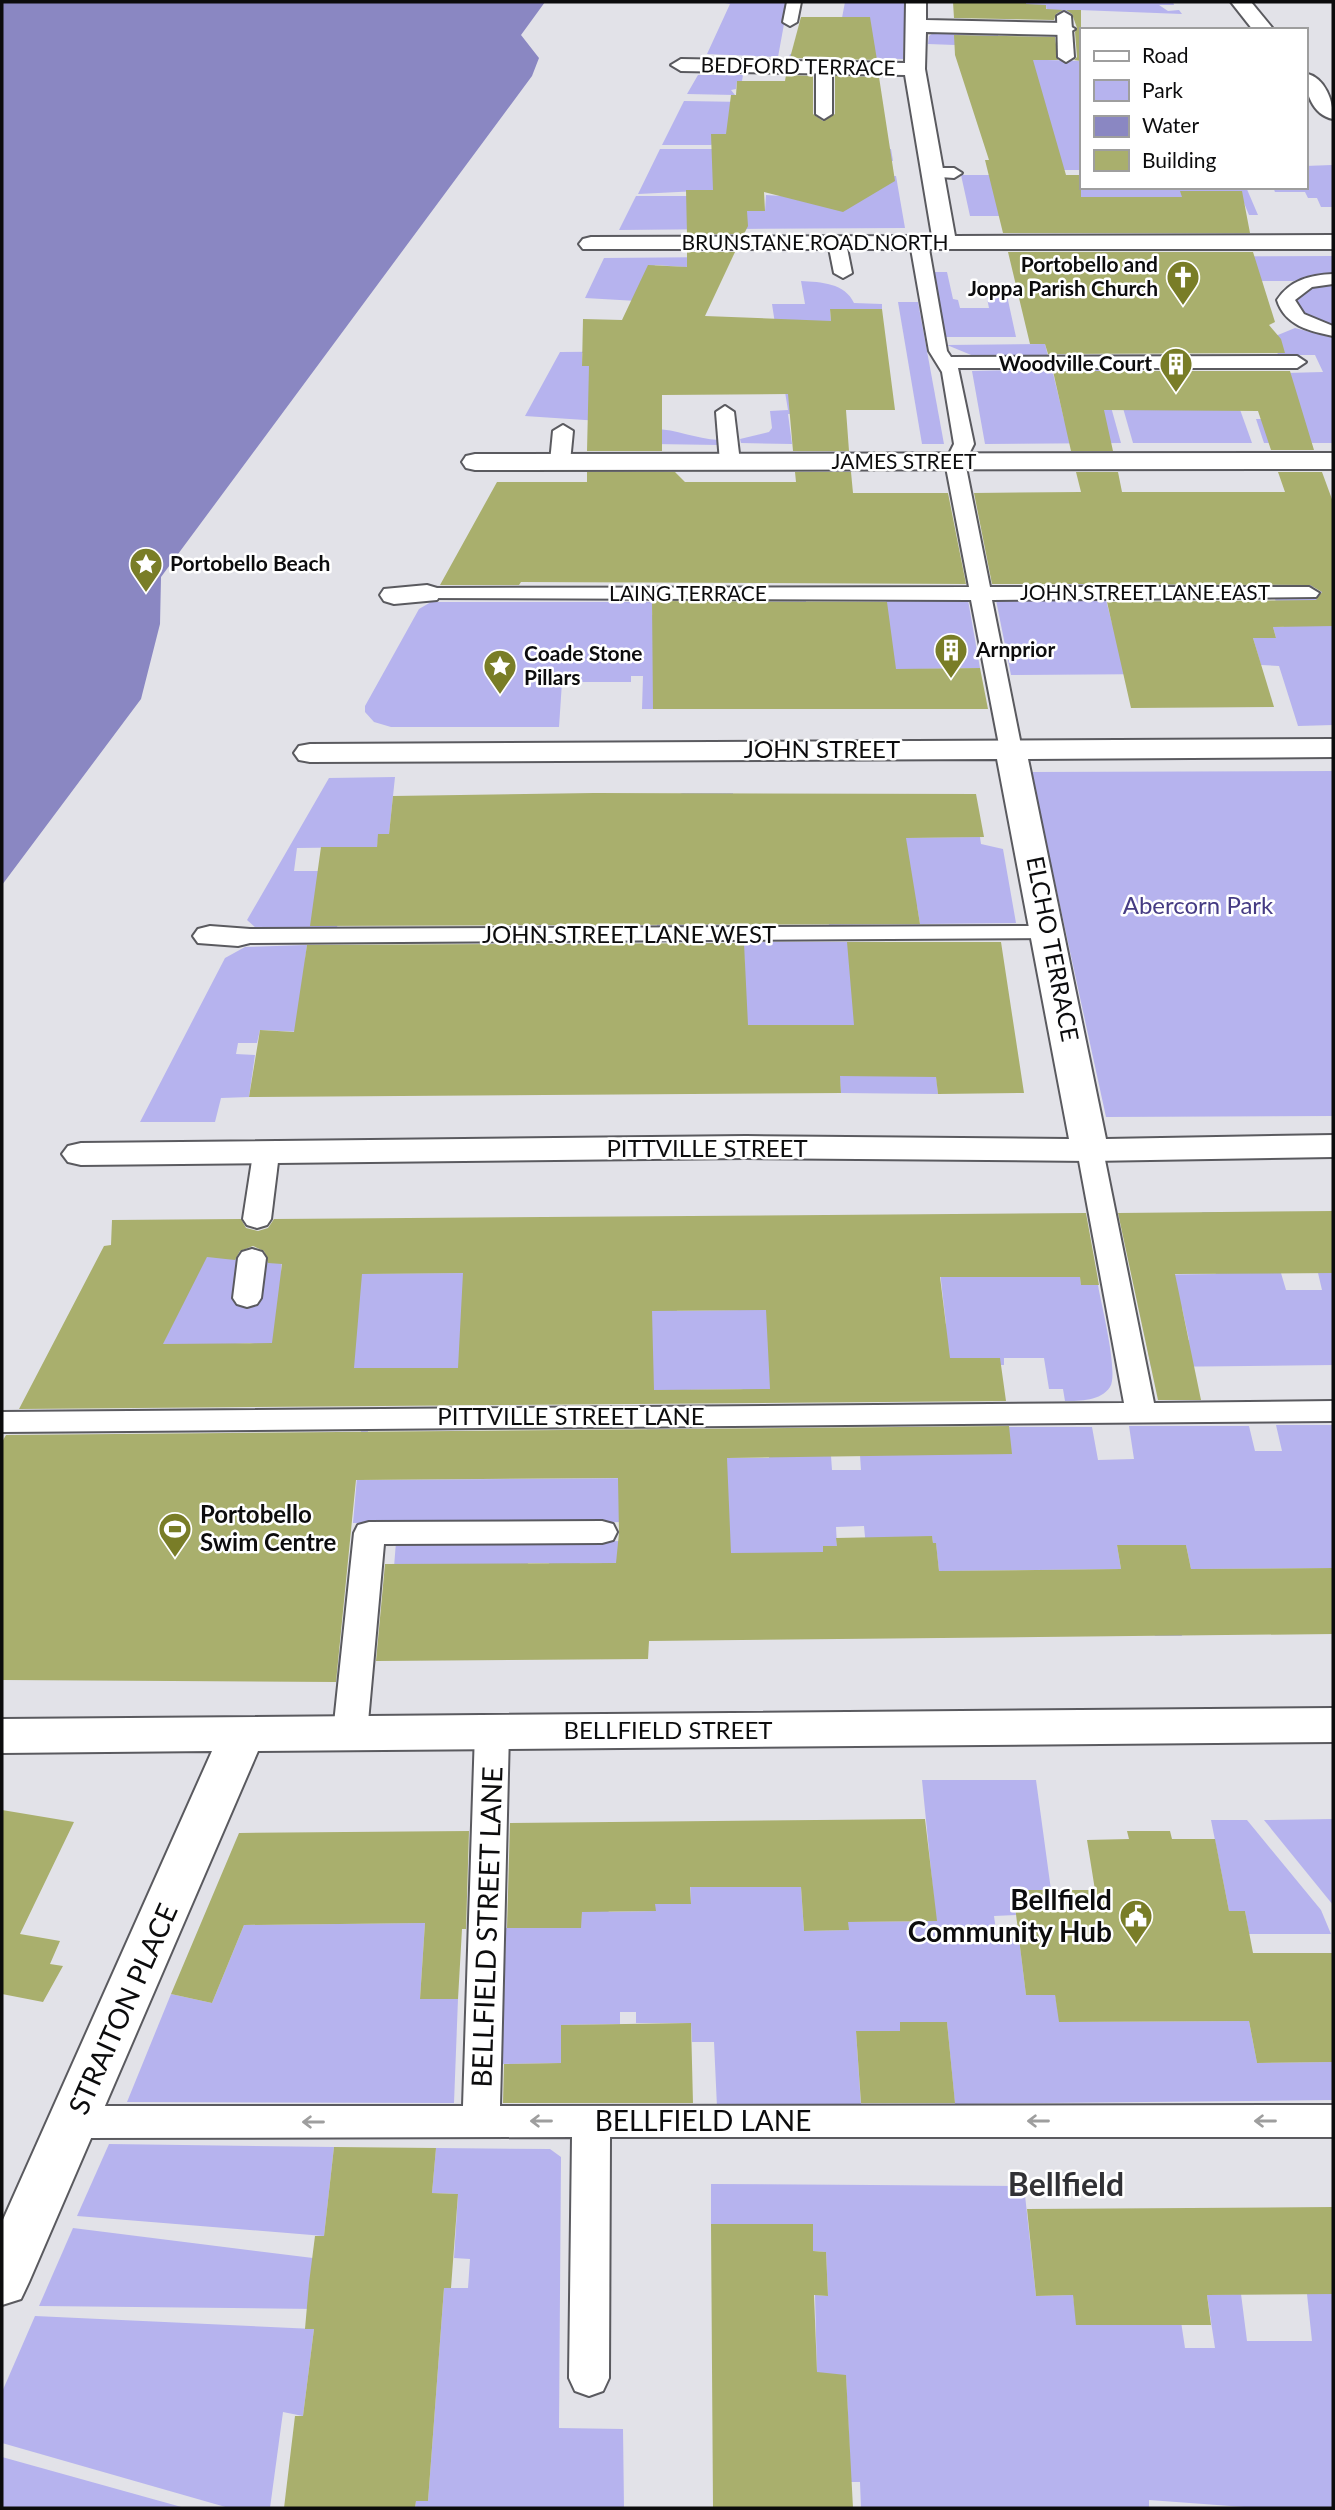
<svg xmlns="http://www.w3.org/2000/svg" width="1335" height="2510" font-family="Lato,sans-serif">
	<rect width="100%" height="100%" fill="#e2e2e8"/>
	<g fill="#b6b3ee">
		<path d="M720,2H788L778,57L707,54L730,4Z"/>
		<path d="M845,2H905L903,59L789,57L790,54L830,55L838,39Z"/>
		<path d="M1026,2H1173L1174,5H1159L1168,11L1179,10L1182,14L1079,10V14L1047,13L1046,5H1026Z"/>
		<path d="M933,33H998V40L1047,56V60L1081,61V170H1032L955,45L928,44L929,36Z"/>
		<path d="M698,75H743L742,81H737L736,89L731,90L735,95L687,94Z"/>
		<path d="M684,101L745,102L771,116L711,145H662Z"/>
		<path d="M660,149H891L893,161H866L868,176H896L905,228L738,229L747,211H765L766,195L797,197V186L638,194Z"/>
		<path d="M1332,165L1333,207H1321L1317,198H1308L1305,192H1275L1273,187H1305V166Z"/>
		<path d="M961,175H1080L1081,187H1246L1258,215H1249L1239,191H1181L1189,215H1184L1177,197H1087L999,216H970Z"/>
		<path d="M636,196H688L687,211L727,229L619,230Z"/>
		<path d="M1333,256V274L1293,281H1126L1090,257Z"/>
		<path d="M721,257L715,269L655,265L637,301L585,298L604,258Z"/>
		<path d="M931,272H947L953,299L958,300L960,308H989L986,293L1006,291L1016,337H945Z"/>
		<path d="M801,281C821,282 845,283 854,303L882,304V309H830L831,321H787L811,414H788L792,444L741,443L740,439L769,432L772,428L770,411L788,410L785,392L638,352L582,353V366H593L600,421L525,416L560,352L779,350L772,304H805Z"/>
		<path d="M1333,283V326L1302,314L1294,304L1295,298L1303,290Z"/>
		<path d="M898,302H918L944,444H922Z"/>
		<path d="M1295,328L1333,338V443H1264L1256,419H1281L1286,373L1323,372L1315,355H1278L1273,337Z"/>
		<path d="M1045,344L1048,356L976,357L947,345Z"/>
		<path d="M1124,368L1125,373H1053L1064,419L1111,407L1121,443L985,444L972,371Z"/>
		<path d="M1238,404L1252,443H1133L1123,408Z"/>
		<path d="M654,429C677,429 695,439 719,440V445L654,444Z"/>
		<path d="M1316,531H1333V563H1328L1333,577V725L1298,726L1279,666L1261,665L1253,638H1276L1273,627H1284L1275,599H1323L1319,587H1142L1138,571L1091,574L1094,587H1061L1059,580Z"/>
		<path d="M886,600H968L980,668L919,669L731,709H718L716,675L653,676L654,709H642L643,676H631V682H562L559,727H391L374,722L365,712V706L419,609L431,602H652V615H693L765,608V601H806V604L889,624Z"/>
		<path d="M996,600H1106L1112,623L1162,674L1011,675Z"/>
		<path d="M1333,771V1116L1106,1117L1031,772Z"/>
		<path d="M395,777L389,834H379L377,847L297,848L294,871H350L342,890L337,928H256L247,920L329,778Z"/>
		<path d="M682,793H733L735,831L887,838L980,837L981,844L1003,849L1016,923L920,924L917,906L883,907L885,924L829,925L826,901L746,902L747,926H740L739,899H718L720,926L657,927V906L546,895L545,927H539L541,876Z"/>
		<path d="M743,942H920L923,970L860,1076H890L935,1064L938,1094L841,1093L838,1052L818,1025L301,1032L260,1030L257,1043H238L236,1054L255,1055L249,1097L221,1098L215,1122H140L225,958L245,947L307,945L305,960L527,944L526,964H548V944L597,943L598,969L695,968L694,943H717L718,968H745Z"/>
		<path d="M1202,1212H1225L1239,1273H1281L1286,1290H1322L1318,1273H1333V1365L1151,1367L1146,1341L1189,1340L1182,1308L1133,1275L1216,1274Z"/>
		<path d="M977,1214H994L1003,1277L1080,1273L1081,1285H1098C1101,1304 1119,1373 1110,1387C1101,1401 1080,1401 1065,1401L1063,1389H1049L1044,1358H1004V1365H932L771,1402L741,1389L684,1390L482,1404L250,1343L160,1349L206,1257L282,1258L281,1274L472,1273L675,1266L677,1311L741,1310V1266L946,1324L940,1272H985Z"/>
		<path d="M1276,1425H1333V1568L1191,1569L1186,1545H1166L1182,1636H1155L1138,1545H1117L1121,1569L939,1571L936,1544L933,1543L932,1537H908L867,1558L864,1526L836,1527L837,1546L823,1547L825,1570L624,1591L601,1563H580V1591H548L549,1563H528L526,1591L496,1564H423L392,1592L396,1542L648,1541L647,1522L353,1523L361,1431H368L364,1480L647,1478V1429H711V1458H769V1429L829,1428L832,1470H861L860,1455L1009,1427H1092L1098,1460L1134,1459L1129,1426H1249L1255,1451H1282Z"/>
		<path d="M922,1780H1036L1051,1890L1013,1891L1016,1915L994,1916L997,1938H1019L1026,1995H1055L1060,2022L1249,2021L1257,2063L1333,2062V2100L955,2104L947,2022H900V2031H856L861,2105L717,2107L714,2042H692L691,2023H636V2012H620V2024L561,2025V2063L502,2064L506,1928L581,1927L582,1875L609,1912L655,1911V1904L691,1903L690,1881L710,1887H801L804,1931L848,1930V1922L936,1921Z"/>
		<path d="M1333,1819V1905L1264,1820Z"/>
		<path d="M1211,1820H1247L1321,1910L1331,1934H1249L1245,1911H1229Z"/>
		<path d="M425,1923L420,1999H458L454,2103L127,2102L171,1994L212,2003L244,1925Z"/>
		<path d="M109,2144L334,2147L324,2236L77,2216Z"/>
		<path d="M436,2148L550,2149L561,2157L559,2428L623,2429L624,2508H415L416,2501H428L444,2288H468L470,2259L454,2258L458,2194L432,2193Z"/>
		<path d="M711,2184L1024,2186L1036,2296L1073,2295L1077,2325L1177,2295L1185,2348H1215L1207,2295L1241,2294L1247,2341H1312L1307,2294H1333V2508H1258L1149,2500V2508H861L860,2482H820L850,2459L846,2376L817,2375L815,2295L828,2296L826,2252L813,2251L812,2225L711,2224Z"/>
		<path d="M73,2228L321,2259L316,2309L39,2306Z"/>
		<path d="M35,2316L314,2329L303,2416L283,2412L270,2508H229L2,2443V2392Z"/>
		<path d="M2,2457L185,2508L2,2507Z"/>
	</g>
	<path fill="#8a87c2" d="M2,2H545L521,35L539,58L532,76L161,577L160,624L141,699L2,885Z"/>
	<g fill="#a9af6d" fill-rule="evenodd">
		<path d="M953,2H1026V4L1046,5V9L1063,10L1056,14L1054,20L954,18Z"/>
		<path d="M1066,10H1081V61L1074,60L1077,57L1075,32L1077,28L1072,14Z"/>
		<path d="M801,17H870L877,60L790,58Z"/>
		<path d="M954,35L1055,37L1058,60H1033L1066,175H1081V197H1182L1180,191H1242L1250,233H1003L985,160H989L955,55Z"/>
		<path d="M786,75L813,76V114L823,121L835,114V76L879,77L895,181L843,212L764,192L765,211H747L748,226L744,234H687L686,190H713L711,134H726L731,95H736L737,81H785Z"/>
		<path d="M687,252H735L705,316L831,321L830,309H882L895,410H846L849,451H793L788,394L662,395V451H587L589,366H582L583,319L622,320L648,265L687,267Z"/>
		<path d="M1008,252H1253L1275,322L1269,325L1281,339L1285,353L1048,354L1045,344H1030Z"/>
		<path d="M1053,371H1290L1314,450H1271L1258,411L1104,410L1113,451H1071Z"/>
		<path d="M587,472H675L685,482H796L795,472H851L853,493H948L966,584L521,582L519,585H440L497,482H587Z"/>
		<path d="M1076,472H1118L1122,492H1285L1278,472H1322L1333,502V626L1273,627L1276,638H1253L1274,707L1131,708L1107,602L1316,600L1322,592L1310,585L992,584L974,493L1081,492Z"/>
		<path d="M652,601L887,602L896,669L980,668L988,709H653Z"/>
		<path d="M594,793L976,794L984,837L906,838L920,924L310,926L321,847H377L378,834H389L393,796Z"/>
		<path d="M847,942H1001L1024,1093L938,1094L936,1077L840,1076L841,1093L249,1097L260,1030L294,1032L307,945L744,943L748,1025H854Z"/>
		<path d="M1333,1211V1273L1175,1274L1201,1400H1158L1118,1213Z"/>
		<path d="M1086,1213L1099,1285H1081L1080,1277H940L950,1358H1000L1006,1401L19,1409L104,1246L111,1245L112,1220L241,1219L246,1228L258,1231L268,1228L274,1219ZM253,1246L264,1251L268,1263L282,1264L272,1343L163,1344L207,1257L235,1260L240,1251ZM463,1273L458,1368H354L362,1274ZM766,1310L770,1389L654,1390L652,1311Z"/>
		<path d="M1009,1426L1012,1454L727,1458L731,1553L823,1552V1546H837L836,1538L932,1536L933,1543H936L939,1571L1121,1569L1117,1545H1186L1191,1569L1333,1568V1634L649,1641L648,1659L376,1661L385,1564L616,1563L619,1533L618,1478L356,1480L336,1682L2,1680V1442L6,1435Z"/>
		<path d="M2,1810L74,1822L20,1934L60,1941L50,1964L63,1966L43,2002L2,1994Z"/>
		<path d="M925,1819L937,1921L848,1922L849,1930L804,1931L801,1887H690L691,1904H655L656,1911L582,1912L581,1928H507L510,1823Z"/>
		<path d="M469,1831L466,1929H462L458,1999H420L425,1923L244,1925L212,2003L171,1994L239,1833Z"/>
		<path d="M1127,1831H1170L1172,1839H1215L1229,1911H1245L1253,1953H1333V2062L1257,2063L1249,2021L1059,2022L1055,1995H1026L1013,1890H1095L1087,1840L1129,1839Z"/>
		<path d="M900,2022H947L955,2103H861L856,2031H900Z"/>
		<path d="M691,2023L693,2103H503L504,2064L561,2063V2025Z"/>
		<path d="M334,2147L436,2148L432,2193L458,2194L451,2288H444L428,2501H416L415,2508H284L295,2416H303L314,2329H305L309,2283L315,2236H324Z"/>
		<path d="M1333,2207V2294L1207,2295L1211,2325H1076L1073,2295L1036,2296L1027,2209Z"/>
		<path d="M711,2224H813V2251L826,2252L828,2296L814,2295L817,2372L846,2375L853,2508H713Z"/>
	</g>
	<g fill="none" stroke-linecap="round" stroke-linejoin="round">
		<defs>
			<g id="lane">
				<path d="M787,2H801L797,22L790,26L783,22Z"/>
				<path d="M1064,12L1071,16L1074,57L1066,62L1058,57L1057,16Z"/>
				<path d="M824,62L832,67V114L824,119L816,114V67Z"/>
				<path d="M931,168H954L962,173L954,178L925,176V170Z"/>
				<path d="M837,238L846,243L852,273L843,278L834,273L828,243Z"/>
				<path d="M919,238L928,243L947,351L951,357L1297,356L1306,362L1297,368H958L974,444L965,462L990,587H1309L1319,593L1316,597L992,600L1022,750L1011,757L1000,750L971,600L420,598L417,594L427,588L969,587L945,462L954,444L942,372L929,351L910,243Z"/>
				<path d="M1333,274V284L1312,287L1295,300L1304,314L1333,326V336C1310,331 1285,326 1277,300C1290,280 1310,275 1333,274Z"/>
				<path d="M725,406L734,412L740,462L730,468L720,462L716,412Z"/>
				<path d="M563,425L573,431L570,462L560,468L550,462L553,431Z"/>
				<path d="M1048,926L1057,928L1060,933L1057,938L238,943L229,941L226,936L229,931L238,929Z"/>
				<path d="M1090,1142L1100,1144L1103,1150L1154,1403L1333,1401V1421L2,1432V1412L1124,1403L1077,1150L1080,1144Z"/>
				<path d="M266,1146L276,1148L279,1154L271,1219L267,1225L257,1228L247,1225L243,1219L253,1154L256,1148Z"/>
				<path d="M252,1249L262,1252L266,1258L261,1298L257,1304L247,1307L237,1304L233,1298L238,1258L242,1252Z"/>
				<path d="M602,1521L613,1524L617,1532L613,1540L602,1543L384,1544L367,1733L362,1742L350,1745L338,1742L333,1733L354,1533L358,1525L369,1522Z"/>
				<path d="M492,1720L504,1723L509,1732L500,2106L1333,2105V2137H610L609,2378L603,2391L589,2396L575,2391L569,2378L572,2137L74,2138L61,2133L55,2122L61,2111L74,2106H463L475,1732L480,1723Z"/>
			</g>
			<g id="street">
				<path d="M906,2H926V20L1065,23L1075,29L1065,35L926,32L925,69L955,236L1333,235V249H583L579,244L583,239L591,237L932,236L905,75L681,71L671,65L681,59L905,63Z"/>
				<path d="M1333,453V469L475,470L466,468L462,462L466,456L475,454Z"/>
				<path d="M427,585L437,588L441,594L437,600L394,604L384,601L380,595L384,589Z"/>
				<path d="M1333,739V757L1028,759L1106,1139L1333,1135V1157L1090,1161L746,1158L81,1165L68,1162L62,1154L68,1146L81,1143L746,1136L1069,1139L997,759L310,762L299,760L294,753L299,746L310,744Z"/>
				<path d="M210,926L250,929L255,936L250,943L238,946L198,943L193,936L198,929Z"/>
				<path d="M1333,1708V1742L258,1751L29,2282L21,2299L2,2305V2222L212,1751L2,1753V1719Z"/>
			</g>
			<g id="secondary">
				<path d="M1231,2H1251L1274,30H1253Z"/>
				<path d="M1305,73C1326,78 1333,101 1333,119C1312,115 1305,91 1305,73Z"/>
			</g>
		</defs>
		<use href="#lane" stroke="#5a5a5f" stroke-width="4"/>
		<use href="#street" stroke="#5a5a5f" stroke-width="4"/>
		<use href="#secondary" stroke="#5a5a5f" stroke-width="4"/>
		<use href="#lane" fill="#fff" fill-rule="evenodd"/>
		<use href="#street" fill="#fff" fill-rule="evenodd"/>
		<use href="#secondary" fill="#fff" fill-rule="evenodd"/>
	</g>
	<defs><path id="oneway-shaft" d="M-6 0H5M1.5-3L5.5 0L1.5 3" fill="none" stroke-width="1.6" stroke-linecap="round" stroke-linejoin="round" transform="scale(1.75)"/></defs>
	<g stroke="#9e9e9e">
		<use href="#oneway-shaft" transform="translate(541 2121) rotate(180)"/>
		<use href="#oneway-shaft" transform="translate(1038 2121) rotate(-180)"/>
		<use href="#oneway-shaft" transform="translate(1265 2121) rotate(-180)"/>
		<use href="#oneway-shaft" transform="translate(313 2122) rotate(180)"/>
	</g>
	<defs>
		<symbol id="church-pin" viewBox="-11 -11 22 30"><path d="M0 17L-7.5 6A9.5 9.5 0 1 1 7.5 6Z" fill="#797d27" stroke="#fff"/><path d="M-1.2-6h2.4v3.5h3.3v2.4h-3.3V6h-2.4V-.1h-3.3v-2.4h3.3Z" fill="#fff"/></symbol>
		<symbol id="building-pin" viewBox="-11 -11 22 30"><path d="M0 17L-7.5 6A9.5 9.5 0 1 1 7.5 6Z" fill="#797d27" stroke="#fff"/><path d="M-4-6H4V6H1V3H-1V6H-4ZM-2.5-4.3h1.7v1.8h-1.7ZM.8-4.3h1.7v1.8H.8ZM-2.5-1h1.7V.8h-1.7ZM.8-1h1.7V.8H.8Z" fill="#fff"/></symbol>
		<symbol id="sight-pin" viewBox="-11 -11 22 30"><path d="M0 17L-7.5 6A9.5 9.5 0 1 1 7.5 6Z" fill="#797d27" stroke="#fff"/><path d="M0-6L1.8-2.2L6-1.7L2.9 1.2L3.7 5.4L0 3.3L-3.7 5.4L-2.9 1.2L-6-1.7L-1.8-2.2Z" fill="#fff"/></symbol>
		<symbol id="stadium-pin" viewBox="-11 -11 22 30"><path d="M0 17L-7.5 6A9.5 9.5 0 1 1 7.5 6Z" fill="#797d27" stroke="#fff"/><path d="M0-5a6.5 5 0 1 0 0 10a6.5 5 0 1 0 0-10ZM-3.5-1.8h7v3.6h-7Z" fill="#fff"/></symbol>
		<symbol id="civic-pin" viewBox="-11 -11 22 30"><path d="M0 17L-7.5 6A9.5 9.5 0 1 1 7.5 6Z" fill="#797d27" stroke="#fff"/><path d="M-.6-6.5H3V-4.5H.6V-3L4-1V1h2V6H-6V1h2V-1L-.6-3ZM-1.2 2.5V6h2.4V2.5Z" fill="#fff"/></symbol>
	</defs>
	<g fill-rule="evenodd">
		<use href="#church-pin" x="1164" y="258" width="38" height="52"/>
		<use href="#building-pin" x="1157" y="345" width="38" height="52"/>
		<use href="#sight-pin" x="127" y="545" width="38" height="52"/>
		<use href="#building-pin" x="932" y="631" width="38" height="52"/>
		<use href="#sight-pin" x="481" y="647" width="38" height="52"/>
		<use href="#stadium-pin" x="156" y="1510" width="38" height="52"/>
		<use href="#civic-pin" x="1117" y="1897" width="38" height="52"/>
	</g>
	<g text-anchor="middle" stroke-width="5" stroke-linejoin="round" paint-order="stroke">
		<g font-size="21" fill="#0c0c0d" stroke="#fff">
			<text transform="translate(798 67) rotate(1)" y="7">BEDFORD TERRACE</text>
			<text x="815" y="250">BRUNSTANE ROAD NORTH</text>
			<text x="904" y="469">JAMES STREET</text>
			<text x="1145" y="600">JOHN STREET LANE EAST</text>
			<text x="688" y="601">LAING TERRACE</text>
		</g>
		<g font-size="21" font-weight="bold" fill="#0c0c0d" stroke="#fff" text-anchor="start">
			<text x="1158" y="272" text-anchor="end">Portobello and<tspan x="1158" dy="24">Joppa Parish Church</tspan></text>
			<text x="1152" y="371" text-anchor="end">Woodville Court</text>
			<text x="170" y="571">Portobello Beach</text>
			<text x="976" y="657">Arnprior</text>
			<text x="524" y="661">Coade Stone<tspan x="524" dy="24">Pillars</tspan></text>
		</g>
		<g font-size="24" fill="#0c0c0d" stroke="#fff">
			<text x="822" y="758">JOHN STREET</text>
			<text x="629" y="943">JOHN STREET LANE WEST</text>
			<text transform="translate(1052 949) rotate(79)" y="8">ELCHO TERRACE</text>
			<text x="707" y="1157">PITTVILLE STREET</text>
			<text x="571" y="1425">PITTVILLE STREET LANE</text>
			<text x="668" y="1739">BELLFIELD STREET</text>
		</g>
		<g font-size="24" fill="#453b83" stroke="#fff">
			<text x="1198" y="914">Abercorn Park</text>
		</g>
		<g font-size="24" font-weight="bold" fill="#0c0c0d" stroke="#fff" text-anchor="start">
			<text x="200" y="1523">Portobello<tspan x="200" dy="28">Swim Centre</tspan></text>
		</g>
		<g font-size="28" font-weight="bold" fill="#0c0c0d" stroke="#fff" text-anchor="end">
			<text x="1112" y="1910">Bellfield<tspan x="1112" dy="32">Community Hub</tspan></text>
		</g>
		<g font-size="28" fill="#0c0c0d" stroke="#fff">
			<text transform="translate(487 1927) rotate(-88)" y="10">BELLFIELD STREET LANE</text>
			<text transform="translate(123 2009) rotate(-66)" y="10">STRAITON PLACE</text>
			<text x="703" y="2131">BELLFIELD LANE</text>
		</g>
		<g font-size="32" font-weight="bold" fill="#313135" stroke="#fff">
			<text x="1066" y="2196">Bellfield</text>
		</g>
	</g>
	<rect width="1335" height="2510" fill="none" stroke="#0c0c0d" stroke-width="7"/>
	<rect x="1080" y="28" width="228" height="161" fill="#ffffff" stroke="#9e9e9e" stroke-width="2"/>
	<rect x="1094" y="51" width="35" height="10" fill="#ffffff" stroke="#9e9e9e" stroke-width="2"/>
	<text x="1142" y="63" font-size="21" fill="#0c0c0d">Road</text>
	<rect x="1094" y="80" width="35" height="21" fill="#b6b3ee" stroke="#9e9e9e" stroke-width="2"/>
	<text x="1142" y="98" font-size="21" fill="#0c0c0d">Park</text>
	<rect x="1094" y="116" width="35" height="21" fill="#8a87c2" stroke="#9e9e9e" stroke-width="2"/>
	<text x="1142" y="133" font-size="21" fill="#0c0c0d">Water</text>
	<rect x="1094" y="150" width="35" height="21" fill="#a9af6d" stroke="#9e9e9e" stroke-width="2"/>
	<text x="1142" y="168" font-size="21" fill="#0c0c0d">Building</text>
</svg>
